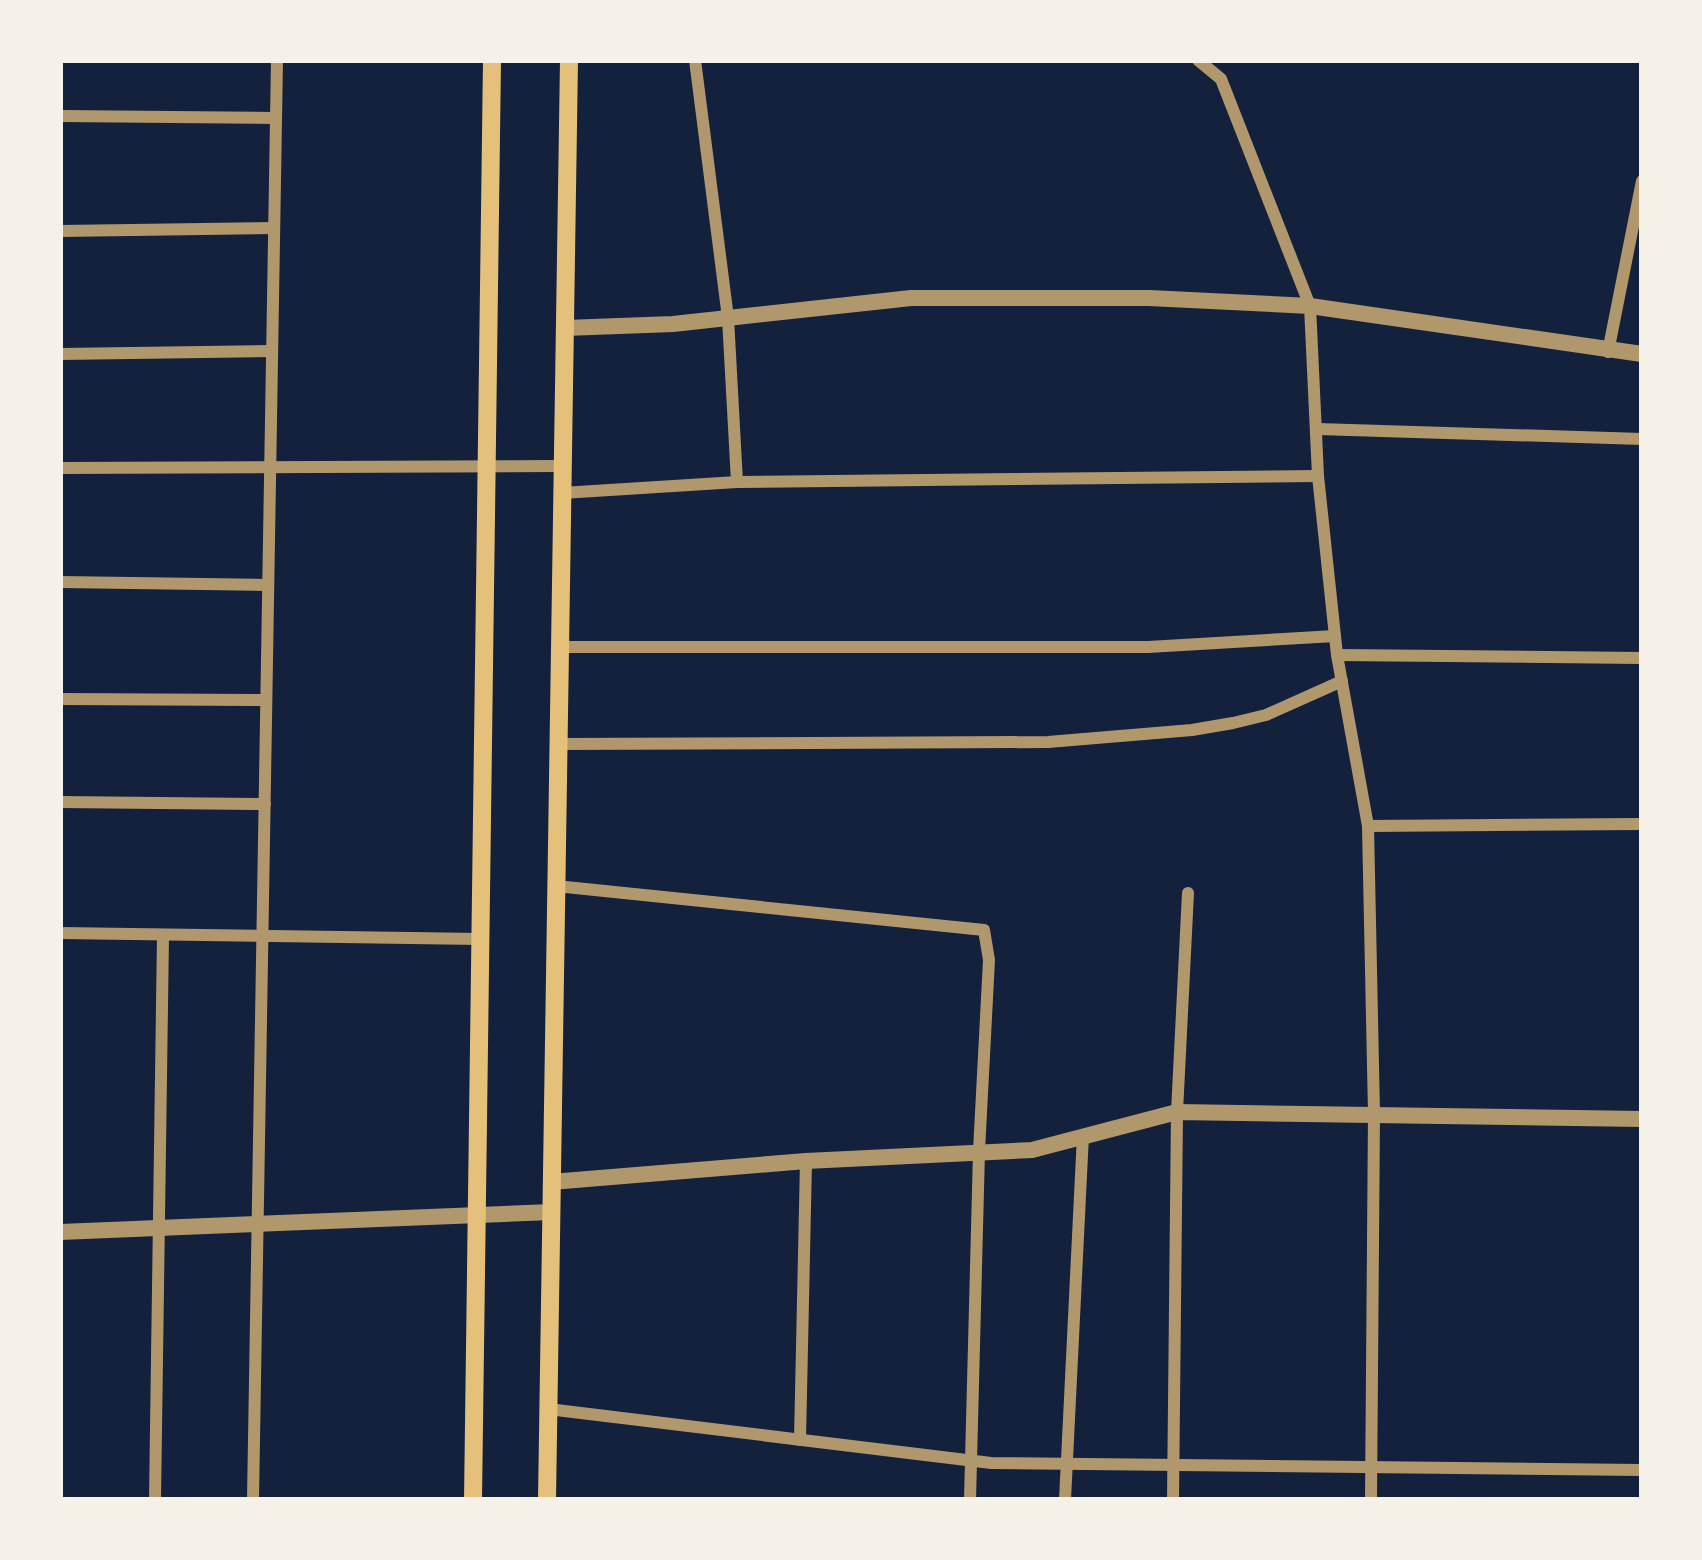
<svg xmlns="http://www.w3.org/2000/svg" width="1702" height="1560" font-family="'PT Sans Narrow',sans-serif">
	<rect width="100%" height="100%" fill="#14213d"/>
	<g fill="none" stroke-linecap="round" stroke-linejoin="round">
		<g stroke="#b1986c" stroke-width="12">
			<path d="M695,60L728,318L737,482"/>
			<path d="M1198,60L1221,79L1310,306L1318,476L1337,655L1368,826L1374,1113L1371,1500"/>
			<path d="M60,116L276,118"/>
			<path d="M60,231L274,228"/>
			<path d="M1608,352L1642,181"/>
			<path d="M60,354L272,351"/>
			<path d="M1318,429L1642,439"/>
			<path d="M60,468L563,466"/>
			<path d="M562,493L737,482L1318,476"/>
			<path d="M60,582L268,585"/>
			<path d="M560,647H1148L1335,636"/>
			<path d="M1337,655L1642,658"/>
			<path d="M60,699L266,700"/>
			<path d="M558,744L1048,742L1192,730L1233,723L1266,715L1342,681"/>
			<path d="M60,802L265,804"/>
			<path d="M1368,826L1642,824"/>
			<path d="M556,886L984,930L989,960L979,1151L970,1500"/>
			<path d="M60,933L480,939"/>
			<path d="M548,1409L991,1463L1642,1470"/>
			<path d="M800,1440L806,1161"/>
			<path d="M155,1500L163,935"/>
			<path d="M253,1500L277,60"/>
			<path d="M1065,1500L1083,1135"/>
			<path d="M1173,1500L1177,1112L1188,893"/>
		</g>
		<g stroke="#b1986c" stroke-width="16">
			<path d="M565,328L673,324L911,298H1149L1310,306L1642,354"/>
			<path d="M551,1182L806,1161L1032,1150L1177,1112L1642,1119"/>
			<path d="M60,1232L551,1212"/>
		</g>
		<g stroke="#e5c07b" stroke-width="18">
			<path d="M473,1500L492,60"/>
			<path d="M547,1500L569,60"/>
		</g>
	</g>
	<rect width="1702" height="1560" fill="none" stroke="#f6f1e7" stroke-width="126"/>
</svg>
